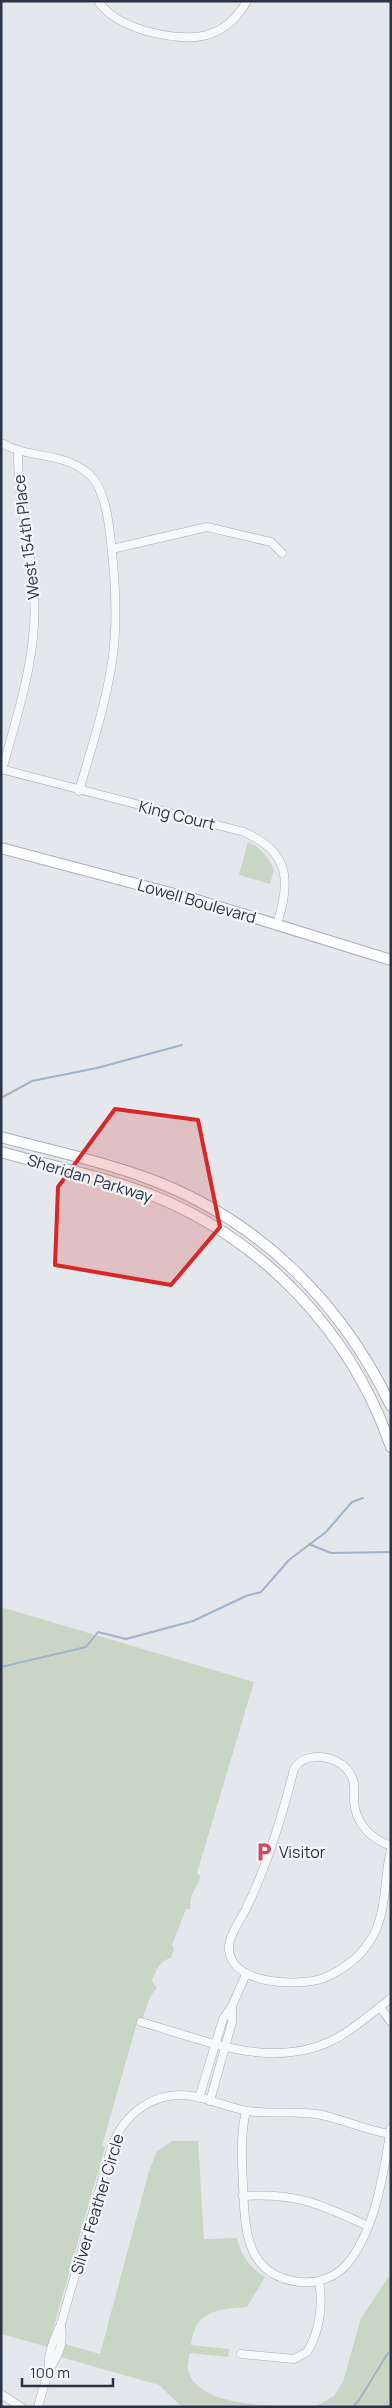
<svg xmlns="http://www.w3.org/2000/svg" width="392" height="2408" font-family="Manrope,sans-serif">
	<rect width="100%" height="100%" fill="#e4e7ec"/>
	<g fill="#c9d6c5">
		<path d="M248,842C261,847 269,858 274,870L270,884L239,875Z"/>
		<path d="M1,1607L254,1682L197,1873L200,1876C198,1888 187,1897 191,1909H186L172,1945L174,1949L171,1958C159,1961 156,1971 152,1981L157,1988C148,1996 147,2009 142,2019H138L102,2146L105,2147L48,2347L1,2334Z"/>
		<path d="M172,2141H198L204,2239L237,2238C241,2256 250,2267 265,2277L247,2307C218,2309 194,2311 191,2345L229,2349L228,2357L190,2353C189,2358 187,2365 188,2369C195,2404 257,2404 285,2407H182L159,2385L60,2357L64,2344L100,2354L149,2171L157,2151Z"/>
		<path d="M391,2273V2407H315L334,2396L343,2382L361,2318Z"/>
	</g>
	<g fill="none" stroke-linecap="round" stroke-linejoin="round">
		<g stroke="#9fb4cc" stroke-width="2">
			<path d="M1,1098L32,1081L97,1068L182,1045"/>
			<path d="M309,1544L331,1553L391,1552"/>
			<path d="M1,1667L86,1647L98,1632L126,1639L193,1621L246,1596L261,1592L289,1560L326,1532L352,1502L363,1498"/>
			<path d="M353,2407L359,2400L388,2353"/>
		</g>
		<defs>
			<g id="minor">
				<path d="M98,1C110,18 127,25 146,31C188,42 223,43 247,1"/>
				<path d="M1,443C29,459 65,452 89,474C104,488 108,516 110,534C115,574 118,615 113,655C107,701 92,746 79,791"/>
				<path d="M112,549L207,527L271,542L282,553"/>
				<path d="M1,769L244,832C290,852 291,881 277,924"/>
				<path d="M2,770C18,713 38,653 34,594C31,546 17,498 18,450"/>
				<path d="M391,1846C371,1839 356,1824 354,1802C354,1791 356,1781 349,1772C338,1755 305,1750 294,1769C282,1817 268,1864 246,1909C240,1921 228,1936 229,1950C232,1985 299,1987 324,1978C343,1970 359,1958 370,1941C388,1913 383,1880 391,1850"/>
				<path d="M380,2007L391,2022"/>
				<path d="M141,2022C206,2040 274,2073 339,2037C357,2026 374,2012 391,1998"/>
				<path d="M199,2098L223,2019L232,2006L246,1974"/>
				<path d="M210,2101L232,2022V2006"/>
				<path d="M246,2111C240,2136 242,2161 243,2186C245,2229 245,2276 300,2282C318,2284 336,2277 347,2264C376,2230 384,2170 391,2128"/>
				<path d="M243,2196C299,2193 319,2204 368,2226"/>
				<path d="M241,2354L294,2359L307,2352C320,2332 323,2304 319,2281"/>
				<path d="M49,2371C47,2354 54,2339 61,2324L112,2146C125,2112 156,2090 192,2096C211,2099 229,2108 248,2111C270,2115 294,2110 316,2114C341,2118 364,2130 390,2134"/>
				<path d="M1,2394L21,2407"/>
				<path d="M38,2407C41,2396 44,2383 49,2372C58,2351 64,2350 61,2324"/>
			</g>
			<g id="secondary">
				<path d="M1,848L197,900L391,960"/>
				<path d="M1,1137C49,1150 98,1160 144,1177C256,1217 340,1300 391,1406"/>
				<path d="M1,1152C52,1166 105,1177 154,1196C265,1241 352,1334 391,1447"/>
			</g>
		</defs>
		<use href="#minor" stroke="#a9aeb7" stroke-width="9"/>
		<use href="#secondary" stroke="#a9aeb7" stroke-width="12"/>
		<use href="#minor" stroke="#f7f8fa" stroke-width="8"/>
		<use href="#secondary" stroke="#fff" stroke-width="10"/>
	</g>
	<path fill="#d62828" fill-opacity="0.2" stroke="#d62828" stroke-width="4" stroke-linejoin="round" d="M115,1109L198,1120L220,1227L171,1285L55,1265L58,1187Z"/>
	<defs>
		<symbol id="parking-bare" viewBox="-9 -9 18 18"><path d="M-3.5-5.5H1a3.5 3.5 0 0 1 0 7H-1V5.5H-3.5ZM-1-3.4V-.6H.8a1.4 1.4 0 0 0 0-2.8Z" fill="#d1495b" stroke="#f4f6f9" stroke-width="2.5" paint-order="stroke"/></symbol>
	</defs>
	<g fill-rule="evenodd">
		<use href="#parking-bare" x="250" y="1838" width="28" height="28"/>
	</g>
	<g text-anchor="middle" stroke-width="4.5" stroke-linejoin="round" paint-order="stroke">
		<g font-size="16" fill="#2b3445" stroke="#f4f6f9">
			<text transform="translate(26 537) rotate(-97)" y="6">West 154th Place</text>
			<text transform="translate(177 815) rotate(14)" y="6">King Court</text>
			<text transform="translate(197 901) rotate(16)" y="6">Lowell Boulevard</text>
			<text transform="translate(90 1178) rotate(17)" y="6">Sheridan Parkway</text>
			<text transform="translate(97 2204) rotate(-73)" y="6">Silver Feather Circle</text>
		</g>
		<g font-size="16" fill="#2b3445" stroke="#f4f6f9" text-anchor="start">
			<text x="279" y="1858">Visitor</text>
		</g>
	</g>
	<rect width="392" height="2408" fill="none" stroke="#2b3445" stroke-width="5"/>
	<path d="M22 2378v8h91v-8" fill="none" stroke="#2b3445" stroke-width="2.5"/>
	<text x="30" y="2378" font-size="15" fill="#2b3445" stroke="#f4f6f9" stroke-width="4" paint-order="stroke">100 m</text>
</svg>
